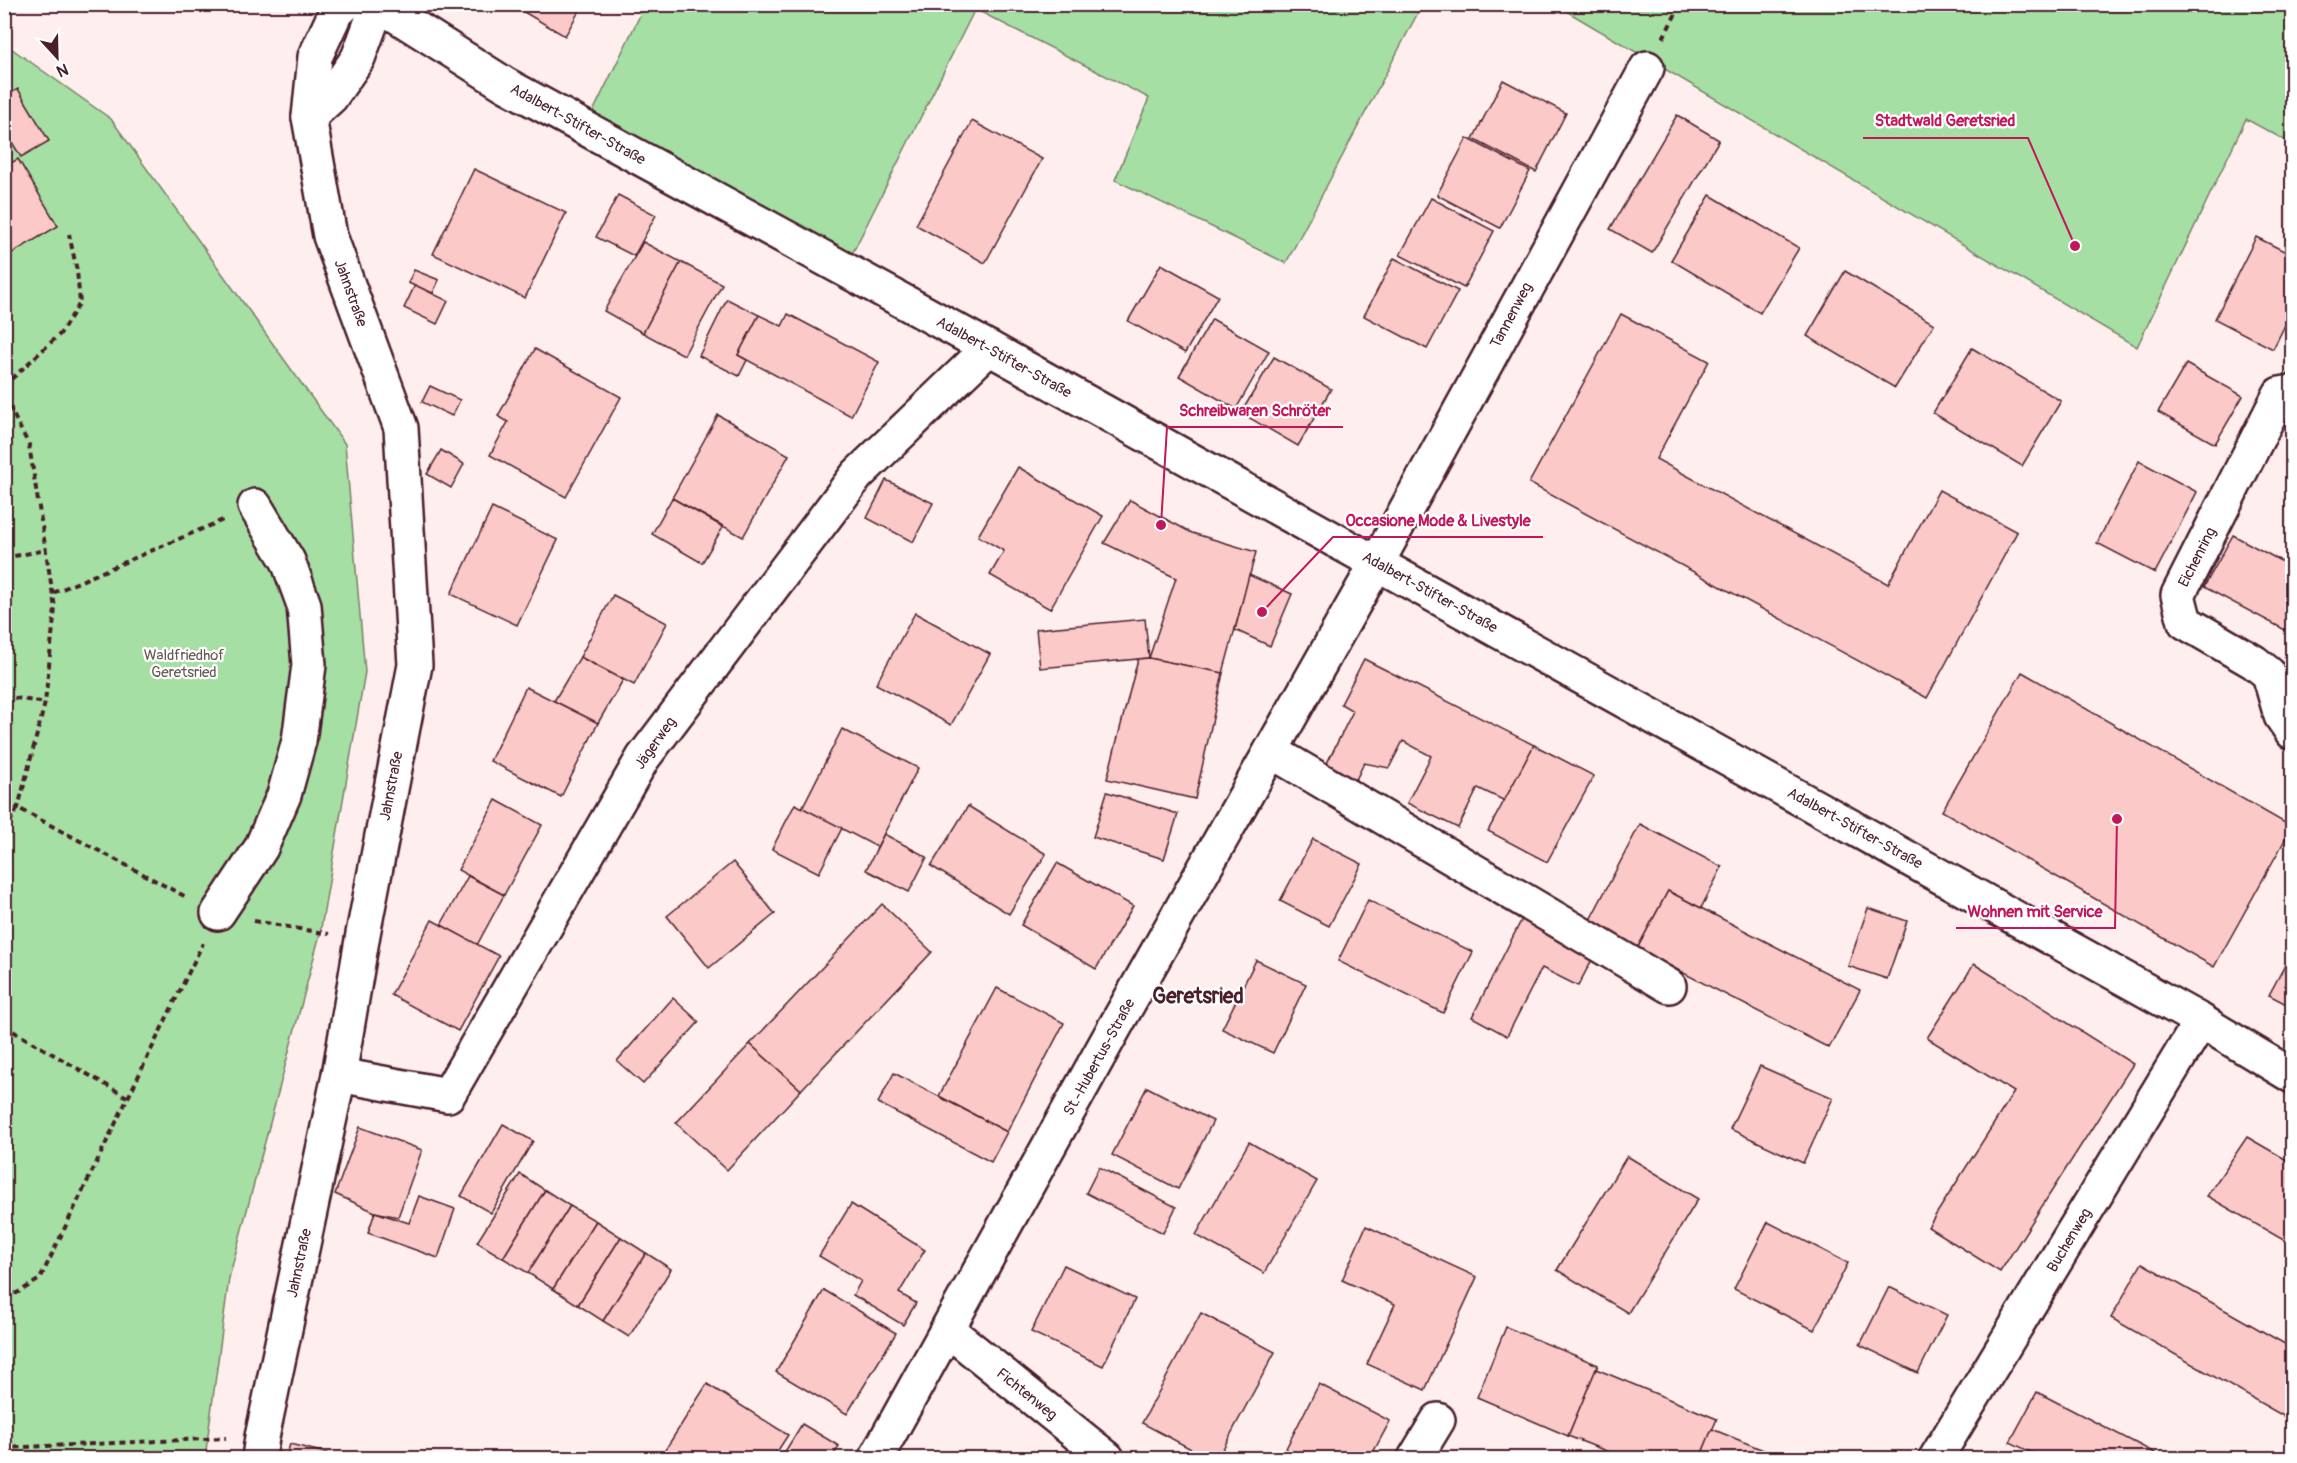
<svg xmlns="http://www.w3.org/2000/svg" width="2297" height="1463" font-family="Pangolin,sans-serif">
	<rect width="100%" height="100%" fill="#feefee"/>
	<filter id="ink" filterUnits="userSpaceOnUse"><feTurbulence type="fractalNoise" baseFrequency=".0167" numOctaves="2"/><feDisplacementMap in="SourceGraphic" scale="12" xChannelSelector="R" yChannelSelector="G"/><feConvolveMatrix kernelMatrix="1 2 1 2 8 2 1 2 1" color-interpolation-filters="sRGB"/></filter>
	<g filter="url(#ink)">
		<g fill="#a6dfa4" stroke="#787f68" stroke-width="1.5">
			<path d="M645,5H1422L1286,263L1115,180L1149,98L975,9L851,256L590,118Z"/>
			<path d="M1556,5H2292V144L2246,119L2137,347Z"/>
			<path d="M5,44L111,119L345,444L365,672L320,934L229,1278L205,1458H5Z"/>
		</g>
		<g fill="#fac9c8" stroke="#4a1f2b" stroke-width="1.5">
			<path d="M510,4H583L565,36Z"/>
			<path d="M1503,80L1566,113L1536,172L1473,139Z"/>
			<path d="M18,89L49,141L21,157L4,129V97Z"/>
			<path d="M1677,115L1719,140L1652,253L1610,229Z"/>
			<path d="M972,121L1042,159L985,263L916,225Z"/>
			<path d="M1467,138L1530,171L1500,228L1437,195Z"/>
			<path d="M18,159L58,226L4,258V167Z"/>
			<path d="M474,169L566,213L525,298L433,254Z"/>
			<path d="M618,195L656,215L634,256L596,237Z"/>
			<path d="M1710,195L1799,248L1760,313L1671,260Z"/>
			<path d="M1431,198L1494,231L1464,288L1400,255Z"/>
			<path d="M2256,237L2292,255V311L2273,349L2215,319Z"/>
			<path d="M643,242L681,262L643,333L604,311Z"/>
			<path d="M1394,258L1458,291L1427,349L1364,316Z"/>
			<path d="M681,262L722,284L684,355L643,333Z"/>
			<path d="M1161,264L1218,296L1185,353L1128,321Z"/>
			<path d="M414,270L439,280L433,293L408,283Z"/>
			<path d="M1845,271L1934,324L1895,388L1807,336Z"/>
			<path d="M415,285L448,301L437,324L404,308Z"/>
			<path d="M727,299L759,315L738,355L747,360L739,376L699,356Z"/>
			<path d="M788,314L879,362L851,416L738,355L759,315L782,326Z"/>
			<path d="M1621,314L1709,361L1656,459L1888,584L1939,490L2017,532L1927,698L1529,483Z"/>
			<path d="M1212,319L1269,351L1236,409L1179,376Z"/>
			<path d="M1972,348L2061,401L2022,466L1933,413Z"/>
			<path d="M535,349L621,397L566,497L490,455L508,422L498,416Z"/>
			<path d="M1274,357L1331,389L1298,446L1241,413Z"/>
			<path d="M2186,364L2243,396L2215,444L2158,412Z"/>
			<path d="M430,386L460,400L452,416L422,402Z"/>
			<path d="M718,415L789,455L743,537L672,498Z"/>
			<path d="M441,450L464,464L451,488L427,474Z"/>
			<path d="M2139,461L2197,492L2155,573L2097,543Z"/>
			<path d="M1018,467L1103,516L1050,609L990,575L1004,551L978,536Z"/>
			<path d="M886,480L933,503L913,542L867,518Z"/>
			<path d="M672,498L723,527L702,563L652,534Z"/>
			<path d="M1130,500L1192,533L1256,552L1223,673L1149,658L1176,578L1104,543Z"/>
			<path d="M492,508L558,540L517,625L451,594Z"/>
			<path d="M2233,535L2292,567V616L2285,630L2204,587Z"/>
			<path d="M1249,575L1292,594L1270,646L1235,630Z"/>
			<path d="M613,595L667,623L634,685L580,657Z"/>
			<path d="M915,613L990,654L951,725L876,684Z"/>
			<path d="M1145,619L1149,658L1040,668L1036,629Z"/>
			<path d="M580,657L623,680L598,723L554,701Z"/>
			<path d="M1149,658L1223,673L1195,799L1107,779L1138,659Z"/>
			<path d="M1364,659L1534,745L1505,801L1478,788L1458,828L1407,803L1431,756L1403,741L1389,768L1364,763L1353,786L1323,771L1353,711L1341,704Z"/>
			<path d="M2022,672L2292,827L2214,967L1942,811Z"/>
			<path d="M526,687L598,723L561,797L490,761Z"/>
			<path d="M842,729L918,768L877,847L802,808Z"/>
			<path d="M1534,745L1594,776L1547,862L1488,831Z"/>
			<path d="M1107,792L1178,814L1164,859L1093,837Z"/>
			<path d="M496,800L542,825L504,895L458,870Z"/>
			<path d="M795,804L842,828L819,873L772,849Z"/>
			<path d="M968,806L1046,854L1009,914L931,866Z"/>
			<path d="M1640,824L1722,867L1701,908L1668,891L1637,949L1588,924Z"/>
			<path d="M884,834L927,857L909,892L866,870Z"/>
			<path d="M1313,839L1362,864L1329,926L1280,901Z"/>
			<path d="M733,862L775,914L709,968L667,916Z"/>
			<path d="M1057,863L1133,906L1096,969L1021,925Z"/>
			<path d="M468,876L504,895L477,945L441,925Z"/>
			<path d="M1668,891L1860,990L1829,1048L1637,949Z"/>
			<path d="M1368,900L1473,952L1443,1013L1338,961Z"/>
			<path d="M882,904L932,952L801,1090L750,1044Z"/>
			<path d="M1868,908L1907,921L1887,979L1848,966Z"/>
			<path d="M1525,913L1597,950L1578,986L1542,968L1507,1036L1472,1017Z"/>
			<path d="M432,920L499,956L458,1031L391,995Z"/>
			<path d="M2292,952V1007L2269,995Z"/>
			<path d="M1256,960L1306,984L1273,1053L1222,1029Z"/>
			<path d="M1974,964L2133,1064L2000,1272L1928,1227L2014,1092L1927,1038Z"/>
			<path d="M997,988L1064,1023L1007,1132L939,1096Z"/>
			<path d="M673,998L699,1022L643,1084L617,1061Z"/>
			<path d="M750,1044L801,1090L727,1170L676,1123Z"/>
			<path d="M1760,1066L1833,1098L1803,1163L1730,1129Z"/>
			<path d="M894,1073L1007,1132L991,1162L878,1103Z"/>
			<path d="M1147,1087L1213,1121L1178,1189L1112,1155Z"/>
			<path d="M503,1124L533,1141L491,1213L461,1196Z"/>
			<path d="M360,1127L422,1150L398,1217L375,1212L335,1194Z"/>
			<path d="M2247,1137L2292,1163V1245L2207,1196Z"/>
			<path d="M1249,1142L1317,1181L1264,1273L1196,1235Z"/>
			<path d="M1627,1156L1698,1199L1628,1313L1557,1270Z"/>
			<path d="M1099,1167L1176,1207L1163,1233L1086,1193Z"/>
			<path d="M520,1174L545,1190L503,1258L477,1242Z"/>
			<path d="M545,1190L570,1206L528,1273L503,1258Z"/>
			<path d="M419,1196L455,1209L438,1258L368,1233L375,1212L409,1223Z"/>
			<path d="M851,1204L925,1250L899,1293L916,1303L903,1325L853,1295L861,1281L819,1256Z"/>
			<path d="M570,1206L596,1221L553,1289L528,1273Z"/>
			<path d="M596,1221L621,1237L578,1305L553,1289Z"/>
			<path d="M1768,1222L1848,1263L1814,1330L1734,1289Z"/>
			<path d="M1366,1226L1477,1277L1425,1390L1367,1364L1395,1304L1342,1280Z"/>
			<path d="M621,1237L646,1253L603,1321L578,1305Z"/>
			<path d="M646,1253L671,1269L629,1337L603,1321Z"/>
			<path d="M2142,1263L2292,1348V1421L2111,1318Z"/>
			<path d="M1064,1265L1135,1299L1103,1366L1031,1332Z"/>
			<path d="M1889,1287L1947,1315L1918,1373L1860,1345Z"/>
			<path d="M824,1290L896,1333L847,1414L776,1372Z"/>
			<path d="M1201,1313L1275,1352L1218,1458H1208L1142,1423Z"/>
			<path d="M1506,1327L1598,1365L1568,1436L1477,1397Z"/>
			<path d="M1596,1369L1717,1419L1700,1458H1624L1568,1436Z"/>
			<path d="M707,1384L788,1435L773,1458H660Z"/>
			<path d="M1319,1384L1390,1421L1370,1458H1281Z"/>
			<path d="M2037,1392L2155,1453L2152,1458H2043L2010,1442Z"/>
			<path d="M802,1424L839,1446L832,1458H781Z"/>
			<path d="M1712,1429L1783,1458H1700Z"/>
			<path d="M290,1444L345,1458H286Z"/>
		</g>
		<g fill="none" stroke-linecap="round" stroke-linejoin="round">
			<defs>
				<g id="minor">
					<path d="M378,4L506,85L989,348L2201,1021L2292,1076"/>
					<path d="M309,117L331,97L358,58L378,4"/>
					<path d="M2292,392L2280,394L2178,595L2185,622L2254,662L2269,674L2281,716L2292,732"/>
					<path d="M1271,751L1669,986"/>
					<path d="M218,913L261,848L284,795L299,741L309,665L304,605L288,561L255,506"/>
					<path d="M339,1075L448,1095L643,758L857,475L989,348"/>
					<path d="M948,1330L1107,1458"/>
					<path d="M259,1458L262,1437L339,1075L363,934L415,665L401,428L330,236L309,117L315,57L335,14L345,4"/>
					<path d="M876,1458L1116,1025L1377,563L1647,68"/>
					<path d="M1415,1458L1438,1420"/>
					<path d="M1936,1458L2201,1021"/>
				</g>
			</defs>
			<use href="#minor" stroke="#4a1f2b" stroke-width="38"/>
			<g stroke="#4a1f2b" stroke-width="4" stroke-dasharray="6 4.5" stroke-linecap="butt">
				<path d="M1663,38L1681,4"/>
				<path d="M4,386L60,334L80,303L77,271L69,234"/>
				<path d="M4,397L29,445L55,608L45,703L18,808L4,800"/>
				<path d="M4,558L46,550"/>
				<path d="M53,593L223,520"/>
				<path d="M4,696L45,703"/>
				<path d="M4,832L18,808L188,898"/>
				<path d="M254,921L329,934"/>
				<path d="M4,1026L127,1097"/>
				<path d="M4,1294L17,1293L40,1279L203,943"/>
				<path d="M4,1448L226,1438"/>
			</g>
			<use href="#minor" stroke="#fff" stroke-width="33"/>
		</g>
	</g>
	<g text-anchor="middle" stroke-width="4.5" stroke-linejoin="round" paint-order="stroke">
		<g font-size="15" fill="#4a1f2b" stroke="#fff">
			<text transform="translate(578 124) rotate(29)" y="5">Adalbert-Stifter-Straße</text>
			<text transform="translate(351 293) rotate(70)" y="5">Jahnstraße</text>
			<text transform="translate(1511 315) rotate(-62)" y="5">Tannenweg</text>
			<text transform="translate(1004 357) rotate(29)" y="5">Adalbert-Stifter-Straße</text>
			<text transform="translate(2197 557) rotate(-63)" y="5">Eichenring</text>
			<text transform="translate(1430 592) rotate(29)" y="5">Adalbert-Stifter-Straße</text>
			<text transform="translate(655 743) rotate(-55)" y="5">Jägerweg</text>
			<text transform="translate(391 786) rotate(-79)" y="5">Jahnstraße</text>
			<text transform="translate(1855 828) rotate(29)" y="5">Adalbert-Stifter-Straße</text>
			<text transform="translate(1099 1057) rotate(-61)" y="5">St.-Hubertus-Straße</text>
			<text transform="translate(2069 1240) rotate(-59)" y="5">Buchenweg</text>
			<text transform="translate(299 1263) rotate(-78)" y="5">Jahnstraße</text>
			<text transform="translate(1027 1394) rotate(39)" y="5">Fichtenweg</text>
		</g>
		<g font-size="15" fill="#66594f" stroke="#fff">
			<text x="184" y="660">Waldfriedhof<tspan x="184" dy="17">Geretsried</tspan></text>
		</g>
		<g font-size="21" font-weight="bold" fill="#4a1f2b" stroke="#fff">
			<text x="1198" y="1003">Geretsried</text>
		</g>
	</g>
	<path fill="none" stroke="#c2185b" stroke-width="2" d="M2075 246L2028 138H1863M1161 525L1167 427H1343M1262 612L1333 537H1543M2117 819L2115 928H1956"/>
	<g fill="#c2185b" stroke="#fff" stroke-width="2">
		<circle cx="2075" cy="246" r="6"/>
		<circle cx="1161" cy="525" r="6"/>
		<circle cx="1262" cy="612" r="6"/>
		<circle cx="2117" cy="819" r="6"/>
	</g>
	<g font-size="16" text-anchor="middle" font-weight="bold" fill="#c2185b" stroke="#fff" stroke-width="4.5" stroke-linejoin="round" paint-order="stroke">
		<text x="1945" y="126">Stadtwald Geretsried</text>
		<text x="1255" y="416">Schreibwaren Schröter</text>
		<text x="1438" y="526">Occasione Mode &amp; Livestyle</text>
		<text x="2035" y="917">Wohnen mit Service</text>
	</g>
	<rect width="2297" height="1463" fill="none" stroke="#fff" stroke-width="24"/>
	<rect x="12" y="12" width="2273" height="1439" fill="none" stroke="#4a1f2b" stroke-width="2" filter="url(#ink)"/>
	<g transform="translate(57 57) rotate(158)" stroke="#ffffff" stroke-width="4.5" paint-order="stroke">
	<path d="M0-4.5L10 22L0 15L-10 22Z" fill="#4a1f2b"/>
	<text y="-9" font-size="16" font-weight="bold" text-anchor="middle" fill="#4a1f2b">N</text>
	</g>
</svg>
